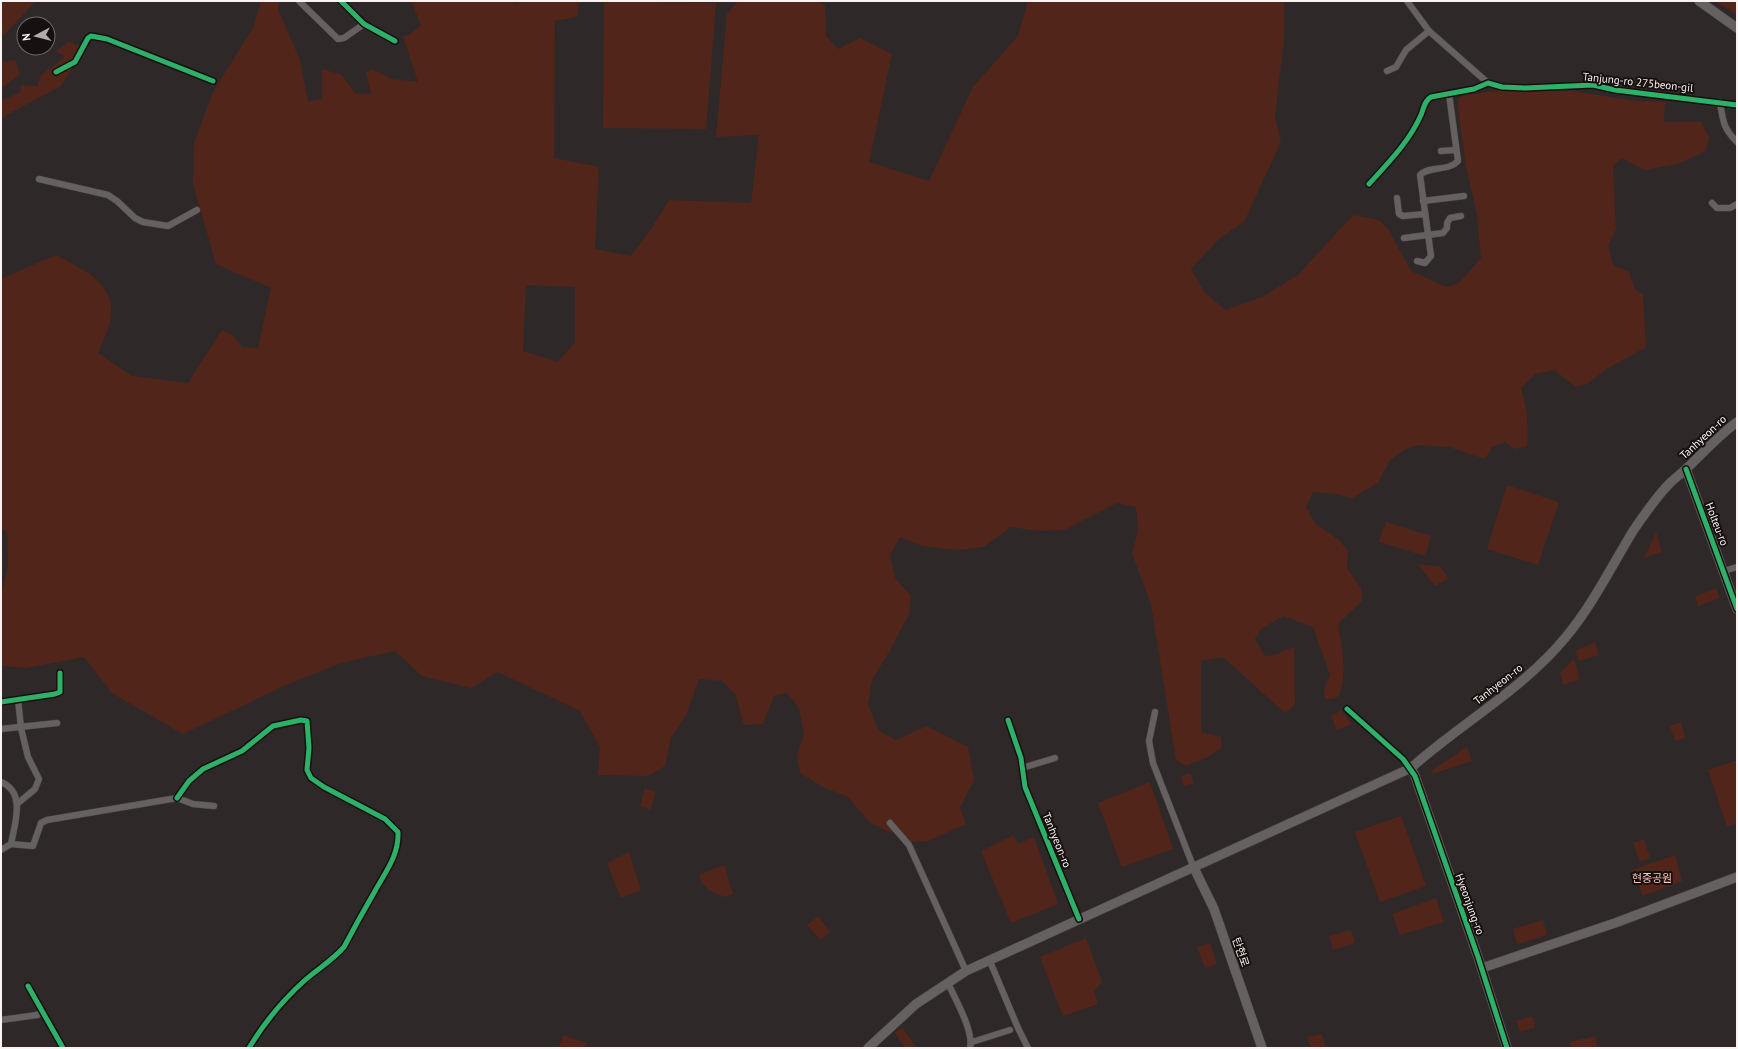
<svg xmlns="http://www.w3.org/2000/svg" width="1738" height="1049" font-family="'PT Sans','Noto Sans KR',sans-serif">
	<rect width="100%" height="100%" fill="#2e2928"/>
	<g fill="#51251a" fill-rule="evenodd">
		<path d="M1,1H36L1,38Z"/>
		<path d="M261,1H280L278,9L300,60L308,101L322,99V69L342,75L355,93L371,94L366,72L373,69L392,79L418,82L403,36L409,35L421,25L411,1H515L516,4L518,1H579L577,17L555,21L554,158L599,167L595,249L631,256L651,229L669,200L751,203L759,135L716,137L727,14L738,1H821L825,6L826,36L838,49L860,38L892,54L869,162L929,181L973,87L1018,36L1028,1H1284V39L1275,116L1281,142L1244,222L1220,238L1191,269L1205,293L1226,310L1262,297L1298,275L1353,215L1379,220L1388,229L1411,271L1446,287L1459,283L1481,258L1477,214L1466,167L1458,108V100L1463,95L1497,91H1573L1635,101L1665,102L1664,122H1701L1709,137L1706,151L1678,164L1645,170L1621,158L1613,166L1616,229L1608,245L1613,265L1629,272L1635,289L1643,294L1646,347L1607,369L1587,384L1576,387L1554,370L1535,374L1521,388C1527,409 1529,424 1527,446L1515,449L1505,442L1492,447L1485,459L1449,447L1417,445L1406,449L1390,460L1378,483L1352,498L1336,494L1313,492L1306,507L1315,523L1339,540L1348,551L1347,568L1361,588L1362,601L1338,624C1342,651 1348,670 1339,696L1333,699H1325L1324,689L1330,675L1313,627L1283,616L1261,629L1255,639L1265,656L1274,655L1294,647L1295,705L1285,713L1223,657L1201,661V732L1221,737V748L1208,757L1186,766L1176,760L1151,604L1132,554L1138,531L1136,507L1117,503L1064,530L1039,531L1011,527L983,547L957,550L922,546L900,537L890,555L895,578L911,596L909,614L889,652L872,680L868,705L879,731L896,740L927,726L968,747L974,780L960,808L966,824L928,841L912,842L870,823L848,797L823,787L800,773L797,755L804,734L799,708L787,693L774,696L763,724L744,725L735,694L722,681L699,679L686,715L671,738L665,766L648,776L598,775L600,747L580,711L498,672L471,688L422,676L395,651L341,663L284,686L183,734L112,693L84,657L26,668L1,666V597L8,566L7,532L1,528V279L56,255C83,270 118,283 110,321C108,332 102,343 98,353L132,376L188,383L222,330L233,335L242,347L258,348L271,288L216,264L193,184L194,143L213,92L253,28ZM526,285L575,287V342L558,362L523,351Z"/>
		<path d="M604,1L716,3L706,129L603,128Z"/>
		<path d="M1715,1H1737V15Z"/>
		<path d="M69,42L85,48L61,86L1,118V97L4,100L20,92L21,85L37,86L41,75L65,57L56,51Z"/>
		<path d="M15,60L20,74L1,89V62Z"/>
		<path d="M1507,485L1559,502L1538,565L1487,549Z"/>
		<path d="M1386,522L1431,536L1425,556L1379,542Z"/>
		<path d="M1656,532L1662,552L1644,558Z"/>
		<path d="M1418,564L1441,567L1448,578L1435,586Z"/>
		<path d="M1716,588L1720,598L1698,606L1695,597Z"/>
		<path d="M1595,642L1599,655L1579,661L1575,651Z"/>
		<path d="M1574,659L1580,679L1563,685L1560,673Z"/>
		<path d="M1341,710L1352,724L1337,730L1331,716Z"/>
		<path d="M1681,722L1685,738L1675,741L1670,726Z"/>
		<path d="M1467,747L1472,761L1432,774L1431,771Z"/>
		<path d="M1737,760V823L1727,827L1708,770Z"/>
		<path d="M1190,773L1194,783L1184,786L1181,776Z"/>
		<path d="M1150,782L1173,849L1122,867L1098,803Z"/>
		<path d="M645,788L656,793L650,810L640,806Z"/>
		<path d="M1401,816L1426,886L1380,902L1355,832Z"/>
		<path d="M1014,835L1018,844L1034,837L1058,904L1011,923L981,851Z"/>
		<path d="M1644,839L1650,858L1640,862L1633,843Z"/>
		<path d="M629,852L641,890L621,898L607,863Z"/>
		<path d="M1675,855L1682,881L1643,896L1632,870Z"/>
		<path d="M724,865L733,894L726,897C713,893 703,889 699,875Z"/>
		<path d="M1436,898L1444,922L1400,935L1392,914Z"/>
		<path d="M818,916L830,932L821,940L807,925Z"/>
		<path d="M1543,920L1547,935L1517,944L1513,929Z"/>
		<path d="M1351,930L1355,943L1333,950L1329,936Z"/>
		<path d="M1086,938L1102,982L1094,991L1098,1004L1063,1016L1040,957Z"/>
		<path d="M1210,943L1217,964L1205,968L1197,947Z"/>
		<path d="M1532,1016L1535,1024L1534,1028L1520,1032L1516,1021Z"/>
		<path d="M902,1027L917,1048H905L895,1033Z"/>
		<path d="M1322,1034L1326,1048H1311L1307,1037Z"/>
		<path d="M563,1035L587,1043L584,1048L559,1047Z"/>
		<path d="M1595,1036L1598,1048L1572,1047L1570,1042Z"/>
	</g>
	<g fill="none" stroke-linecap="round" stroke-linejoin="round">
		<defs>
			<g id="street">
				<path d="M299,1L338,39L344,38L364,24"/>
				<path d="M341,1L364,24L395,41"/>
				<path d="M1407,1L1429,31L1488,83"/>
				<path d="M1387,71L1396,67L1406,50L1429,31"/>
				<path d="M56,72L75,62L88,38L91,36L107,39L213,81"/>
				<path d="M1720,102C1723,121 1723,128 1737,142"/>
				<path d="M1441,151L1456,150"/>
				<path d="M39,179L108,195L117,201L135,218L143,222L168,226L197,210"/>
				<path d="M1369,184C1389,162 1409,142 1421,115C1424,108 1424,101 1431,97L1474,89L1488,83L1502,87L1525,88L1593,85L1615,90L1737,105"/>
				<path d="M1397,198L1399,214L1403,216L1425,214"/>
				<path d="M1423,201L1464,196"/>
				<path d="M1712,203L1717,208H1730L1737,204"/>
				<path d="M1404,238L1443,233L1447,228V223L1450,218L1461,216"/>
				<path d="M1417,261L1425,263L1431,256L1420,175C1430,165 1448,172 1458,161L1449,94"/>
				<path d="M1724,571L1737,567"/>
				<path d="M1,702L55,694L60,692V673"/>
				<path d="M1347,709L1403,759L1411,768"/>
				<path d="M1155,712L1149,741L1153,763L1193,866"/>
				<path d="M1008,720L1021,758L1025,787L1079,919"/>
				<path d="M1,729L57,723"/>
				<path d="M1022,768L1055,758"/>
				<path d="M1,782C26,792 15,823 11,844"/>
				<path d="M177,798L189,781L203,769L242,751L273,726L301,720L307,721L309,748L307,770L311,778L324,787L385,819L398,832C399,855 386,871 375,891C364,910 354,928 344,947C332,961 317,969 304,981C282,1001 264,1023 249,1048"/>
				<path d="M17,804L35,789L39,779L28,757L21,728L18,699"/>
				<path d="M890,823L909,845L966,971"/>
				<path d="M1,850L11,844L33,846L41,823L47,820L177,798L193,804L214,806"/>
				<path d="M989,959L1018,1028L1028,1048"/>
				<path d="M948,983C955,999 974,1031 970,1048"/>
				<path d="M28,986L63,1048"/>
				<path d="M1,1020L37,1015L43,1012"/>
				<path d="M972,1042L1010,1030"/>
			</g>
			<g id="secondary">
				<path d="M1699,1L1737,28"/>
				<path d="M1686,469L1737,609"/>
				<path d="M1411,768L1415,776L1478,957L1507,1048"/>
				<path d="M1193,866L1214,909L1262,1048"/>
				<path d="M1482,968L1615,923L1737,877"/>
				<path d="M868,1048L916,1004L966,971L1411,768C1461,723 1521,691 1565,638C1592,606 1611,567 1633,531C1644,515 1656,497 1670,483C1675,478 1681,474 1686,469C1703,453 1718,436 1737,422"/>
			</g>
		</defs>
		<use href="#street" stroke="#4c4747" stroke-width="7"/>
		<use href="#secondary" stroke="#4c4747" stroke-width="10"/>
		<use href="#street" stroke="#656160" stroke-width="6"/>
		<use href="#secondary" stroke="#656160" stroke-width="9"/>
		<defs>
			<g id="cycleway">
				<path d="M341,1L364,24L395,41"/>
				<path d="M56,72L75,62L88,38L91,36L107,39L213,81"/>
				<path d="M1369,184C1389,162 1409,142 1421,115C1424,108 1424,101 1431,97L1474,89L1488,83L1502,87L1525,88L1593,85L1615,90L1737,105"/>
				<path d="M1686,469L1737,609"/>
				<path d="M1,702L55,694L60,692V673"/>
				<path d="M1347,709L1403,759L1415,776L1478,957L1507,1048"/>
				<path d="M1008,720L1021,758L1025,787L1079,919"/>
				<path d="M177,798L189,781L203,769L242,751L273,726L301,720L307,721L309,748L307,770L311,778L324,787L385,819L398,832C399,855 386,871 375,891C364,910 354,928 344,947C332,961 317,969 304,981C282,1001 264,1023 249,1048"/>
				<path d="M28,986L63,1048"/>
			</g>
		</defs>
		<use href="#cycleway" stroke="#161110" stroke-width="8"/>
		<use href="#cycleway" stroke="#2db169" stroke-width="5"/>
	</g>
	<g text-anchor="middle" stroke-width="4" stroke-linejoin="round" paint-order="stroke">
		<g font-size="11" fill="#faf3f1" stroke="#161110">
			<text transform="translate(1638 82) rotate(6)" y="4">Tanjung-ro 275beon-gil</text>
			<text transform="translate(1703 437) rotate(-43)" y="4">Tanhyeon-ro</text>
			<text transform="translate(1717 524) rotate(69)" y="4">Holteu-ro</text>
			<text transform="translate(1498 684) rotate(-38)" y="4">Tanhyeon-ro</text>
			<text transform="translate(1057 840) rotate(68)" y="4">Tanhyeon-ro</text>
			<text transform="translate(1470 904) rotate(70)" y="4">Hyeonjung-ro</text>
			<text transform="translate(1241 952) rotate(71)" y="4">탄현로</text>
		</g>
		<g font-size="11" fill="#ffc5b6" stroke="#161110">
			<text x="1652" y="882">현중공원</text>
		</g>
	</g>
	<rect width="1738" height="1049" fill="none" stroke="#faf3f1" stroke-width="4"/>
	<g transform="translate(36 36) rotate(263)"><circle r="19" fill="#161110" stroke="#716b6a"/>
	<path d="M0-3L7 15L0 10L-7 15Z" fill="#b3acab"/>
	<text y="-6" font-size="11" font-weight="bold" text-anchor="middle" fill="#faf3f1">N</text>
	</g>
</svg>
